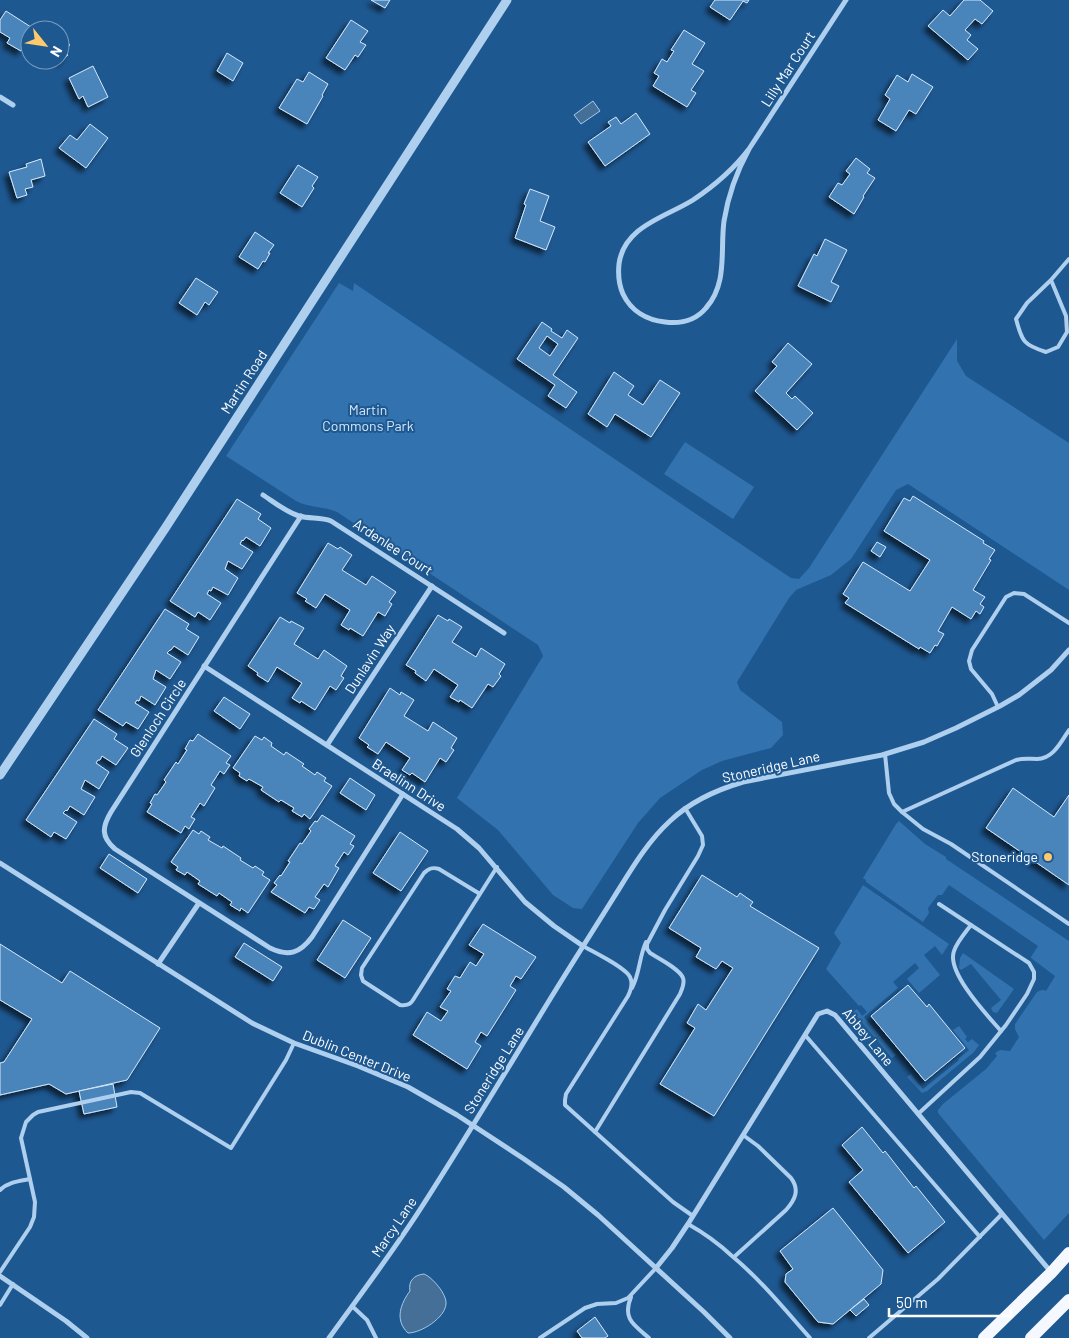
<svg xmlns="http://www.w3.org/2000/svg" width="1069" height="1338" font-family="Barlow,sans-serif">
	<defs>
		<filter id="shadow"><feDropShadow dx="-4.5" dy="4.5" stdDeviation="2.5" flood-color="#0009"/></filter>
	</defs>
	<rect width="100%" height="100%" fill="#1e5891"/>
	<g fill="#3172af">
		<path d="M339,283L353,291L354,283L791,578L799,579L809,568L957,339V361L966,376L1069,443V590L908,484L896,490L851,559L831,575L796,590L789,598L737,682L740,690L782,722L783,735L771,748L722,761L702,770L660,798L638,823L582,909L573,908L553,895L498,830L457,798L543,656L538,645L337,512C323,506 310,508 296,501L226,456Z"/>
		<path d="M685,442L754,487L733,519L664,474Z"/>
		<path d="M899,821L925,844L946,857V859L1069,941V1213L1044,1240L938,1113V1110L943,1104L986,1069L997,1056L995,1053L1000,1050L1010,1051L1019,1037L1015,1029V1024L1037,992C1041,990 1042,989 1046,991L1055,976L1031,958V957L1038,946L949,885L942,895H938L928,908L929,913L923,922L866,882V880L863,878L896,824Z"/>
		<path d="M863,885L949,944L942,955L935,946L924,955L940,975L919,993L907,979L919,968L915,963L893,982L898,988L864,1017L896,1055L892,1058L853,1012L857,1009L862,1016L867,1012L861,1005L859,1006L826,969L841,943L834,933Z"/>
		<path d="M963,953L1014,989L997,1013L993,1012L991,1008L1001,1000L971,964L961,970L959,968L960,958Z"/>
		<path d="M959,1026L967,1037L965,1039L968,1042L972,1039L979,1045L974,1052L927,1091L922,1093L907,1077L911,1074L923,1089L959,1060L958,1059L969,1050L953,1030Z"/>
	</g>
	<g fill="#466f97" stroke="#a1cbef">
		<path d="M593,101L600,111L581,124L574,115Z"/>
		<path d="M424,1274C432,1277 447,1294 446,1304C445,1318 421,1333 408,1333C394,1320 401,1303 410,1291C408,1281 414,1275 424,1274Z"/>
	</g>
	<g fill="#4a84ba" stroke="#d4e8fa" fill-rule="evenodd" filter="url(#shadow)">
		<path d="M371,0H390L385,8Z"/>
		<path d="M715,0H749L747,3L743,1L730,20L710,7Z"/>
		<path d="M964,0H980L993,11L982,24L975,19L965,30L971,35L967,40L978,49L968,60L928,26L943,10L950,16Z"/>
		<path d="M6,11L34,29V30H30V36L21,51L7,43L10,38L0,32V20Z"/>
		<path d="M351,20L368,31L360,42L366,45L358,57L355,55L345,70L326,58Z"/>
		<path d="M684,30L705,43L692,64L704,71L691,90L696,93L687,107L653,86L659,76L654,73L662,59L667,62L674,51L671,50Z"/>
		<path d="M60,34L70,45L64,51L68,55L61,62L58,60H60Z"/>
		<path d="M227,53L243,63L233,81L217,71Z"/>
		<path d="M93,66L108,97L88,107L83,96L79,99L69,78Z"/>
		<path d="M309,72L328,84L322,95L323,96L307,124L279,108L297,79L303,82Z"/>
		<path d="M912,74L933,87L916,114L909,110L896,131L878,120L890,99L885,95L897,75L908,82Z"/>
		<path d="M636,113L650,134L605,166L588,142L611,126L608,122L616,117L621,124Z"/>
		<path d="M90,124L108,138L86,168L59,148L70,135L77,140Z"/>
		<path d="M856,158L870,169L867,173L875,178L863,196L864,197L854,214L829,197L838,183L842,185L850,174L846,171Z"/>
		<path d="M41,159L45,176L31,180L33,187L25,189L27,195L17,198L9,172L27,167L26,164Z"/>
		<path d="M298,165L318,177L312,186L314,188L302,207L280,193Z"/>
		<path d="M530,189L549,196L540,221L555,227L546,250L515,238L526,205L524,204Z"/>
		<path d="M255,232L274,245L268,253H270L265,262L263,261L258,269L239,257Z"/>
		<path d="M825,239L847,250L831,282L839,286L831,302L798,286L814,254L817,256Z"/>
		<path d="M196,278L218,292L209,305L205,302L197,315L179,303Z"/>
		<path d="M542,322L552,329L551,331L562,338L567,330L578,338L553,375L577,392L566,408L548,396L555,385L517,359ZM547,336L558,344L550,356L539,348Z"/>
		<path d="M788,343L812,364L786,393L792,399L795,396L813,413L797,430L755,391L777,366L772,362Z"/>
		<path d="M614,372L634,386L628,395L643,405L660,380L680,393L651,437L615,414L607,427L588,414Z"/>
		<path d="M913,496L984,541L983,543L995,550L989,559L991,560L973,590L985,597L980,604L984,607L980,614L976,611L971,619L952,607L938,631L944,634L937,646L935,645L930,653L920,647L919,649L845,603L849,598L843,594L863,562L910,591L930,560L884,531L904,498L910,501Z"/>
		<path d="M237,499L261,514L258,519L271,528L260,546L246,537L243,541L242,540L240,544L253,552L242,569L228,561L225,569L238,578L228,595L213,587L211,591L209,590L207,594L221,603L210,620L198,612L195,617L170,601Z"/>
		<path d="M877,542L886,547L880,557L871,551Z"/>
		<path d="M328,543L338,549L340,547L352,555L342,570L366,585L372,576L396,592L389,602L392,604L385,616L378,612L363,636L350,628L349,630L341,625L350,610L325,594L316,608L305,601L307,599L297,593Z"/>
		<path d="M165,609L189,624L186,629L199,637L188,655L174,646L171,650H170L167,653L181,662L170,679L156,670L153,679L166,687L155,705L141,696L139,701L137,700L135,703L149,712L138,729L126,722L123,726L98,710Z"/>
		<path d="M438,615L448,621L449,619L462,627L452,642L476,657L481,648L505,664L499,674L501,676L493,687L488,684L472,708L460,700L459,702L450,697L458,685L434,669L426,681L415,673L416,671L406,665Z"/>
		<path d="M280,617L290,623L291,621L304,628L294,644L318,659L324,650L347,666L341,676L344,678L336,690L330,686L315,710L301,701L300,703L292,698L302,683L277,667L268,682L257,675L258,673L248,666Z"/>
		<path d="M390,688L400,695L401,692L414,700L404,716L428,731L433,722L457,738L451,748L454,750L446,762L440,758L425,782L412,773L410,775L402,770L410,758L386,742L378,754L367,747L369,745L359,738Z"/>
		<path d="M224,697L250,714L240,729L214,711Z"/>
		<path d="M94,719L117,734L114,739L128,748L116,765L102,756L100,760H98L96,763L109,772L99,789L85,780L81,789L95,797L84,815L70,806L67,811L66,810L63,813L77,822L66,839L54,832L51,837L26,820Z"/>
		<path d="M198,734L231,756L226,763L230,765L224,774L220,771L211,785L215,788L204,806L200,803L191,817L195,819L189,829L185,826L181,833L147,812L152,804L150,803L155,794L157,795L166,782L164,780L176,762L178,764L187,750L185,749L190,740L193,741Z"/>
		<path d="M255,736L262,740L264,737L272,743L271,746L284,755L286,752L304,764L302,766L315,775L317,772L326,778L324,781L332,786L310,819L304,814L302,817L292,811L294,808L281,800L279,802L261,790L263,787L249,779L247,781L239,776L240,773L233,768Z"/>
		<path d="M350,778L375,795L366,810L340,793Z"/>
		<path d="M1013,788L1054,817L1069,795V885L986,828Z"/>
		<path d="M322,815L355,836L350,844L354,846L348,855L344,852L335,866L339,868L328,887L324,884L315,897L320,900L314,909L309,907L305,913L271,892L277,885L274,883L280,875L281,876L290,862L288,861L300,843L302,844L311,831L309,829L315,821L317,822Z"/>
		<path d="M193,830L199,834L201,831L210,837L208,840L222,848L223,846L241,858L240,860L253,868L255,866L264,872L262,875L270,880L248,913L241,908L240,911L230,905L232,902L219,893L217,896L198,884L200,881L187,872L185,875L176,870L178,867L171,862Z"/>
		<path d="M400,832L428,851L401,891L373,873Z"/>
		<path d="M109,854L147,879L138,893L100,868Z"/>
		<path d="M702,875L737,897L740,893L753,902L750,906L819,948L714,1116L660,1084L695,1028L687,1023L698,1004L706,1010L733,968L722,961L716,969L696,957L701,948L669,928Z"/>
		<path d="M343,920L371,938L345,978L317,960Z"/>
		<path d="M483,924L536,957L521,979L516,976L510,986L516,990L487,1036L481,1032L475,1042L481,1046L467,1069L413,1035L427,1012L441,1021L448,1011L440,1007L451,991L447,989L455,976L460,978L470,962L476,966L484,954L469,945Z"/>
		<path d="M244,943L282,967L273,981L235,957Z"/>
		<path d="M0,944L62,983L70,971L160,1028L127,1080L66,1094L49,1084L0,1095V1063L4,1062L32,1019L0,1000Z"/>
		<path d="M908,985L927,1007L929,1004L965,1048L925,1081L871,1016Z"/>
		<path d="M113,1084L117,1107L84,1114L79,1091Z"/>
		<path d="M862,1127L883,1153L885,1151L914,1188L916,1186L945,1222L908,1253L849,1182L863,1170L842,1145Z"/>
		<path d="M833,1208L883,1270L881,1284L833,1324L818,1322L785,1282L786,1274L793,1269L780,1251Z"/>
		<path d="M864,1299L869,1305L856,1316L850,1310Z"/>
		<path d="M595,1317L608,1336L605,1338H582L577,1331Z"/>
	</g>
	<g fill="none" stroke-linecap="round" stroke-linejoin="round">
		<g stroke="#aecfee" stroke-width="4">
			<path d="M1051,280L1066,316L1067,332L1058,347L1046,352C1024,345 1022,342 1016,319L1027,303L1051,280L1069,259"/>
			<path d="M998,707L992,694L971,669L969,661L972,650L1006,597L1014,593L1024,594L1069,623"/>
			<path d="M885,754L889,793L894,804L902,812L923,829L951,844L1069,924"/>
			<path d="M902,812L1016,760C1023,758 1029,759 1037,759C1053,759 1061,742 1069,730"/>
			<path d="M480,894L439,869C433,867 429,868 424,873L362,968L361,975L363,981L400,1005C406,1006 410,1005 413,1000L497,867"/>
			<path d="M971,925C965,933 957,942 954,951C946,972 987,1015 1001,1031"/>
			<path d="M583,946C593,952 625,967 630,977C633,983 631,990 628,996L566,1094L565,1100V1105L673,1202L693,1216"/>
			<path d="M632,988C640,973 639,957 646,942"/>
			<path d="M805,1035L980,1237"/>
			<path d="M918,1114L980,1057L1006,1025L1027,994L1034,979V972L1029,963L939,904"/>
			<path d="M595,1132L680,994C682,989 685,983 683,978C680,969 658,958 650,953L647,949V944L665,910L698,856L703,845L702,836L685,808"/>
			<path d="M0,1190C8,1182 19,1181 30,1179"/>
			<path d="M688,1224C704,1233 718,1243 732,1256C761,1280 785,1310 810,1338"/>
			<path d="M734,1257L786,1210C795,1200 800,1190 791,1178L758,1146L743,1135"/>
			<path d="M0,1272L30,1227L34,1217L35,1202L21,1138L26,1122L33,1115L38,1112L131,1092L140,1093L231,1148L286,1060L294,1043"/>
			<path d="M631,1297C622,1319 634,1325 649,1338"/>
			<path d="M0,1305L13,1284"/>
			<path d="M352,1306L367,1320L376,1338"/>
			<path d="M540,1338L585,1308L597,1304L616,1303L628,1298L656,1268"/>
			<path d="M869,1338L938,1279L1002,1214"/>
		</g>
		<g stroke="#aecfee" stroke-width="5">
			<path d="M0,97L13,105"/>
			<path d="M749,149C733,170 714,186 693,200C666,217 624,226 619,264C618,274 619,285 623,294C631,311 647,320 665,322C681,324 696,320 706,308C728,283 720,251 724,221C728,196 737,171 749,149L846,0"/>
			<path d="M263,495C274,502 286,512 299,516C310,519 321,517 331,521L504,633"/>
			<path d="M301,516L111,812C102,827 101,837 115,849L270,948C289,957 300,953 312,937L403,794"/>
			<path d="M204,666L457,829L479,848L525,902L554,926L583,946"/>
			<path d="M327,745L432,586"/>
			<path d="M0,863L252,1023L294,1043L358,1066L408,1087L457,1115L524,1159L564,1187L598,1215L704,1312L730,1338"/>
			<path d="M158,964L199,903"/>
			<path d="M656,1268L672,1248L688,1224L818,1014L827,1011L835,1015L1051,1272"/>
			<path d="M0,1276L66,1321L87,1338"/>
			<path d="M329,1338C360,1295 392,1253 421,1208C463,1143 503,1076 544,1009C567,971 591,934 614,897C631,870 647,842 670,821C691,801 716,790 743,782L882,755L924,742L956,728L1000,706L1019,695L1051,670L1069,650"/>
		</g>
		<path stroke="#aecfee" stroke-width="9" d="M0,775L166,527L507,0"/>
		<g stroke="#f5f9ff" stroke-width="12">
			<path d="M984,1338L1051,1273L1069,1253"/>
			<path d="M1031,1338L1069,1300"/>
		</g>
	</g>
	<circle fill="#fdc96d" stroke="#1e5891" stroke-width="2" cx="1048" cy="857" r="5"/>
	<g text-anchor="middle" stroke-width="4" stroke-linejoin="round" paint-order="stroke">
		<g font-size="14" fill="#fff" stroke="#1e5891">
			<text transform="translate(788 69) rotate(-57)" y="5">Lilly Mar Court</text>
			<text transform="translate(244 382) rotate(-57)" y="5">Martin Road</text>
			<text transform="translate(393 547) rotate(33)" y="5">Ardenlee Court</text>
			<text transform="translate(370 659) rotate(-57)" y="5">Dunlavin Way</text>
			<text transform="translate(158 718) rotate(-57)" y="5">Glenloch Circle</text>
			<text transform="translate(771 767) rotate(-13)" y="5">Stoneridge Lane</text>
			<text transform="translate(409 785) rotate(33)" y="5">Braelinn Drive</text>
			<text transform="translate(868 1037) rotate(50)" y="5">Abbey Lane</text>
			<text transform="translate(357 1056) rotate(22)" y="5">Dublin Center Drive</text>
			<text transform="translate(494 1070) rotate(-58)" y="5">Stoneridge Lane</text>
			<text transform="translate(394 1227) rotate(-56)" y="5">Marcy Lane</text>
		</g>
		<g font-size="14" fill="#d4e8fa" stroke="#1e5891">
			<text x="368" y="415">Martin<tspan x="368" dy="16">Commons Park</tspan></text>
		</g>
		<g font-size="14" fill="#fff" stroke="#1e5891" text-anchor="end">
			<text x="1038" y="862">Stoneridge</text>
		</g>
	</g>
	<g transform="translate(45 45) rotate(120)"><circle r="24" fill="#1e5891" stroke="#789bbd"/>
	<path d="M0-4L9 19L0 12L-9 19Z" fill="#fdc96d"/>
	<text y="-8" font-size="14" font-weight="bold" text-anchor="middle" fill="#ffffff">N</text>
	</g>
	<path d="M889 1308v8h122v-8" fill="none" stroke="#ffffff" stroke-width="2.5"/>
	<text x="896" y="1308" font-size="15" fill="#ffffff" stroke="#1e5891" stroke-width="4" paint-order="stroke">50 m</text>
</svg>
